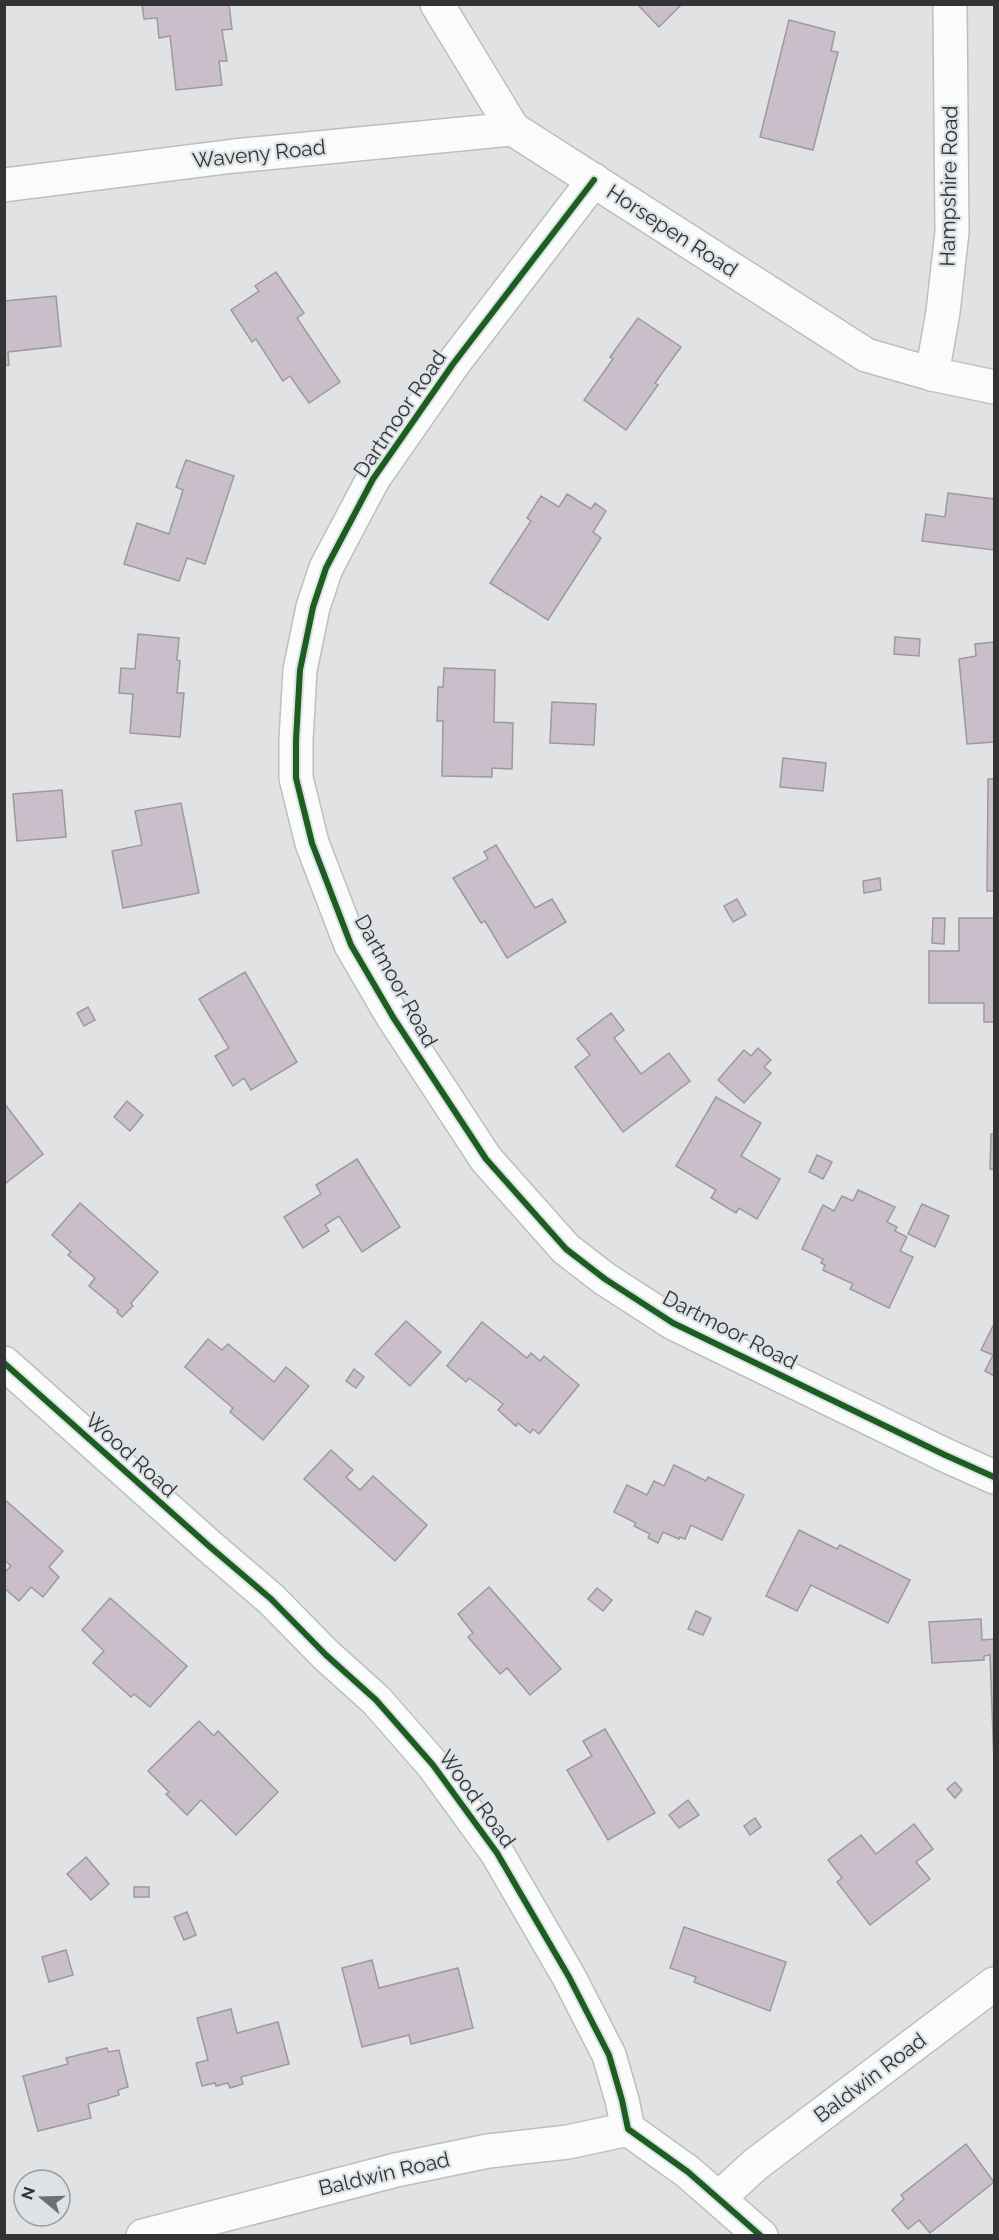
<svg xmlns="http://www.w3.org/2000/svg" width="999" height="2240" font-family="Raleway,sans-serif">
	<rect width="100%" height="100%" fill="#e0e2e4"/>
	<g fill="#cbbecb" stroke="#9b9a9c" stroke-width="1.5">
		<path d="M142,4H229L232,29L222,30L227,61H219L222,85L176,90L170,36L159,38L157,18L144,19Z"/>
		<path d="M637,4H682L659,27Z"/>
		<path d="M789,20L835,32L831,51L838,52L813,150L760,137Z"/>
		<path d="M276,272L304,313L297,318L340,382L309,403L290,376L283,381L256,339L252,342L231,310L259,291L255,286Z"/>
		<path d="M56,296L61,346L8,352L9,365L4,366V301Z"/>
		<path d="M638,318L681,347L655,383L658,385L626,430L584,400L613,359L610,357Z"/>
		<path d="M186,460L234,476L205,564L187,558L179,581L124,564L137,523L169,534L183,490L176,487Z"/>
		<path d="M948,493L994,499V550L922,541L926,514L945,517Z"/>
		<path d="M567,494L591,509L595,503L606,511L593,532L601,538L548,620L490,583L531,521L527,518L541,496L559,507Z"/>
		<path d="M138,634L179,638L177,660L180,661L177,693H184L180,737L130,733L133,694L119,693L121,668L135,669Z"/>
		<path d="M895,637L920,639L919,656L894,654Z"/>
		<path d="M994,642V742L967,744L959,659L976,656L975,644Z"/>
		<path d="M444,668L495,670L494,722L513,723L512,769L492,768V777L442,776L443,721H437L438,687H443Z"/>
		<path d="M552,702L596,704L594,745L550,743Z"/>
		<path d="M783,758L826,763L823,791L780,787Z"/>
		<path d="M988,779H994V891H987Z"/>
		<path d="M62,790L66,837L17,841L13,794Z"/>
		<path d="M181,803L199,893L123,908L112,851L142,845L135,811Z"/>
		<path d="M496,845L535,908L552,899L566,922L507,958L485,921L481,923L453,878L488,859L484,852Z"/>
		<path d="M880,878L881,890L864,893L863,881Z"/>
		<path d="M737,899L746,915L733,922L724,906Z"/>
		<path d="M933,918H945L944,944L932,943Z"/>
		<path d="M959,918H994V1022H984V1003H929V951H959Z"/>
		<path d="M245,972L297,1062L251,1090L244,1078L233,1086L215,1056L229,1048L199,999Z"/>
		<path d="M88,1007L95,1020L84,1026L77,1013Z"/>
		<path d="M611,1013L624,1030L614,1038L641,1074L669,1053L690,1081L623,1132L575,1067L590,1055L577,1039Z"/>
		<path d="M758,1048L771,1060L764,1067L771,1073L744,1103L718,1080L744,1050L751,1056Z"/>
		<path d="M716,1097L761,1123L741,1156L780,1179L757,1219L739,1208L736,1213L711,1198L716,1190L676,1166Z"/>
		<path d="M127,1101L143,1115L130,1131L114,1117Z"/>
		<path d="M4,1103L43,1154L6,1183L4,1181Z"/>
		<path d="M991,1134H994V1169H990Z"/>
		<path d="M817,1155L832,1162L823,1179L809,1172Z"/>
		<path d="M357,1159L400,1227L362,1252L339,1216L325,1225L329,1231L303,1248L284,1217L321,1194L316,1185Z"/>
		<path d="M858,1190L895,1207L887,1222L897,1227L895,1231L907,1237L900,1251L913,1257L889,1308L850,1289L853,1284L823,1270L825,1265L821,1263L823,1259L802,1249L823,1205L834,1211L842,1196L853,1201Z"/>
		<path d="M80,1203L158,1272L131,1303L133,1306L122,1317L117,1312L118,1310L89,1286L95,1278L68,1255L71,1252L52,1235Z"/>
		<path d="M922,1204L949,1216L935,1247L908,1234Z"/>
		<path d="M406,1321L441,1352L410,1386L375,1354Z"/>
		<path d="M482,1322L527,1358L531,1353L540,1361L544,1356L579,1385L539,1434L533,1429L530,1433L518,1423L516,1426L498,1410L503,1404L469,1378L466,1382L447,1366Z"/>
		<path d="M993,1326L994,1327V1376L985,1371L993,1355L981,1350Z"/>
		<path d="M208,1339L222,1350L228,1344L274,1382L286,1367L309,1386L263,1440L230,1412L233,1408L185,1367Z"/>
		<path d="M354,1369L364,1377L356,1388L346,1381Z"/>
		<path d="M331,1450L353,1470L346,1477L360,1490L373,1476L427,1525L395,1561L304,1479Z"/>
		<path d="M674,1465L706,1481L708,1477L744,1495L722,1540L691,1525L685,1539L680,1537L679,1539L663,1532L658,1543L648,1538L650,1534L634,1526L636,1523L614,1512L627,1485L647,1495L654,1481L664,1486Z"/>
		<path d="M4,1499L63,1551L49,1567L59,1577L43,1597L31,1587L19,1601L4,1588V1573L11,1566L4,1560Z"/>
		<path d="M799,1530L837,1549L840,1545L910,1580L888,1623L811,1585L797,1611L766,1596Z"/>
		<path d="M489,1587L561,1669L530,1695L507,1668L500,1674L468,1637L473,1633L458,1614Z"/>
		<path d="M597,1588L612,1600L603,1611L588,1599Z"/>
		<path d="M110,1598L187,1666L150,1707L134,1694L131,1697L93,1663L104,1651L82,1630Z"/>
		<path d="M696,1611L711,1618L703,1635L688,1629Z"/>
		<path d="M981,1619L982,1640L994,1639V1763L990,1655L984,1656V1660L932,1663L929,1622Z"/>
		<path d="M199,1721L214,1736L218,1731L278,1792L236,1835L201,1800L187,1815L166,1794L169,1792L148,1771Z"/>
		<path d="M605,1729L655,1813L608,1840L567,1770L592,1756L583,1741Z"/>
		<path d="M955,1782L962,1790L955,1798L947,1789Z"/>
		<path d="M688,1800L699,1815L679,1828L669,1815Z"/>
		<path d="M755,1818L761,1827L750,1835L744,1826Z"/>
		<path d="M914,1824L933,1849L916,1862L930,1879L870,1925L837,1882L842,1878L828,1860L861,1835L876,1854Z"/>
		<path d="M86,1857L109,1884L91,1900L67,1874Z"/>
		<rect x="134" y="1887" width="15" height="10"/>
		<path d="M187,1912L196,1935L184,1940L174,1917Z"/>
		<path d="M684,1927L786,1962L770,2011L694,1982L696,1977L670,1968Z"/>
		<path d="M66,1950L73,1975L49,1982L42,1957Z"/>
		<path d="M372,1960L379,1988L458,1968L473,2028L411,2044L409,2035L362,2047L342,1968Z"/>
		<path d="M231,2009L237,2033L278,2022L289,2064L241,2077L243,2084L230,2088L228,2083L216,2086L215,2083L202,2086L196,2063L208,2060L197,2018Z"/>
		<path d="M107,2048L108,2052L119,2050L128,2087L118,2090L119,2095L88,2104L91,2118L38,2131L23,2076L68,2064L66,2058Z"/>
		<path d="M966,2144L994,2182L930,2233L919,2220L908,2229L892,2210L904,2199L901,2195Z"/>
	</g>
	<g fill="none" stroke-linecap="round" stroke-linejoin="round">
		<defs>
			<g id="minor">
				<path d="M437,4L513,129L866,355L932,374L994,387"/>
				<path d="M594,180L453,364L373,479L326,568L313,607L300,670L296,740V778L312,843L351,945L393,1017L486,1159L566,1249L605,1279L673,1323L945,1455L994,1477"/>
				<path d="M4,185L234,156L513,129"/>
				<path d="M932,374L943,312L952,232L950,4"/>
				<path d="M4,1363L209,1546L271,1599L326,1655L376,1700L433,1765L497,1853L569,1977L609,2055L622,2100L628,2129L688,2172L761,2236"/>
				<path d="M719,2198L756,2164L994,1984"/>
				<path d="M143,2236L396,2170L488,2151L568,2142L628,2129"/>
			</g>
		</defs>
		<use href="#minor" stroke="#bdbec0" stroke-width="36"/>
		<use href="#minor" stroke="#fafbfb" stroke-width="33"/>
		<defs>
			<g id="cycleway">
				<path d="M594,180L453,364L373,479L326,568L313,607L300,670L296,740V778L312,843L351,945L393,1017L486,1159L566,1249L605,1279L673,1323L945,1455L994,1477"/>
				<path d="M4,1363L209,1546L271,1599L326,1655L376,1700L433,1765L497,1853L569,1977L609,2055L622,2100L628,2129L688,2172L761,2236"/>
			</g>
		</defs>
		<use href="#cycleway" stroke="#dee2e6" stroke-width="10"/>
		<use href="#cycleway" stroke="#1b5e20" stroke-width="6"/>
	</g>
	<g text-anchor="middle" stroke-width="4.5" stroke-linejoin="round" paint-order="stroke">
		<g font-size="21" fill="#313334" stroke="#dee2e6">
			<text transform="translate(259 154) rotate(-6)" y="7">Waveny Road</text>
			<text transform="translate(949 186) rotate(-89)" y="7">Hampshire Road</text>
			<text transform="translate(672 231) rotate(33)" y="7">Horsepen Road</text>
			<text transform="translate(400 414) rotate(-56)" y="7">Dartmoor Road</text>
			<text transform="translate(396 981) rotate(61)" y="7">Dartmoor Road</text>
			<text transform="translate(730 1330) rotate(27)" y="7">Dartmoor Road</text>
			<text transform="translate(131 1455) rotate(42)" y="7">Wood Road</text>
			<text transform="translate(477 1799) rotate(54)" y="7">Wood Road</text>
			<text transform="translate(870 2078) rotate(-37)" y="7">Baldwin Road</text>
			<text transform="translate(384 2174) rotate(-13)" y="7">Baldwin Road</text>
		</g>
	</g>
	<rect width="999" height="2240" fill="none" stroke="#313334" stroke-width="12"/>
	<g transform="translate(42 2198) rotate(289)"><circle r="28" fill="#dee2e6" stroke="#999c9f" stroke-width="1.5"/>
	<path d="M0-4.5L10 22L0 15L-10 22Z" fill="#6e7072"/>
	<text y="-9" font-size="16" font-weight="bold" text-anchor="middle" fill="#313334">N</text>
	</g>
</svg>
